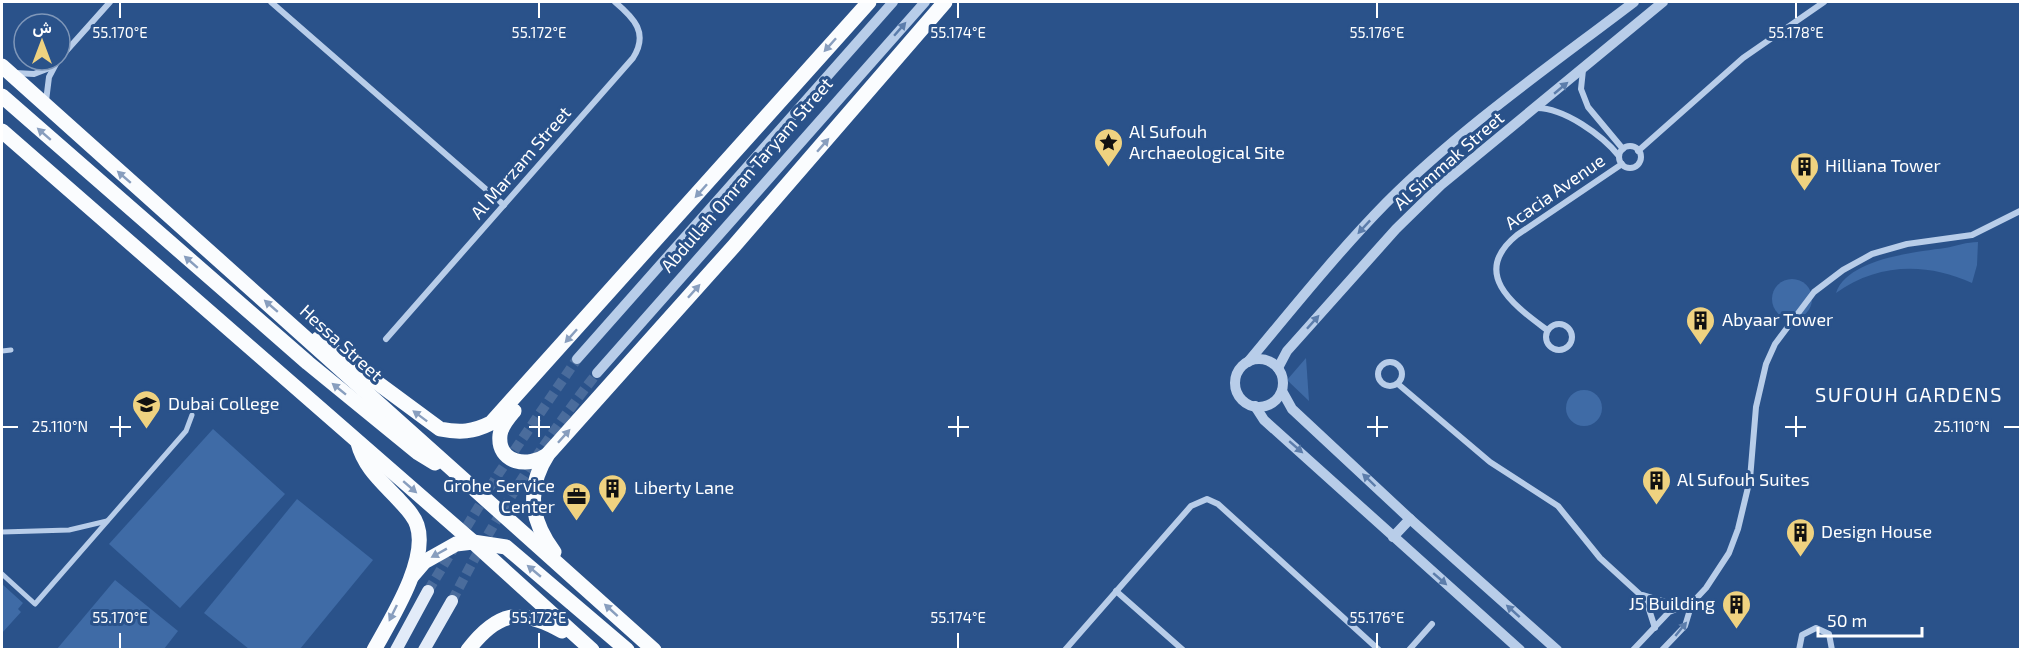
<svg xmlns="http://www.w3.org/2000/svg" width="2022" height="651" font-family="'Exo 2',Vazirmatn,sans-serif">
	<rect width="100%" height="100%" fill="#2a528a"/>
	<g fill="#3f6ba6">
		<path d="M1978,242L1977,265L1972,283C1927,262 1877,263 1836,293C1847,259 1915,252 1945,248C1956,246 1967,242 1978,242Z"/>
		<circle cx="1792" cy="299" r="20"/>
		<path d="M1306,358L1309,401L1287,380Z"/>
		<circle cx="1584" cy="408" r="18"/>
		<path d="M213,429L285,494L180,608L109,544Z"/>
		<path d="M297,499L373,560L300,649H249L204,613Z"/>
		<path d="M115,580L178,631L164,649H57Z"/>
		<path d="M2,584L23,603L18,609L21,612L2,633Z"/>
	</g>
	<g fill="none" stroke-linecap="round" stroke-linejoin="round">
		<g stroke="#4a6c9c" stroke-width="10" stroke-dasharray="10 5" stroke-linecap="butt">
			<path d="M428,591L499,473L577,359"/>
			<path d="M452,601C494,519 541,445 597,373"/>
		</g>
		<g stroke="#b8cde9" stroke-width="5">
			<path d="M2,351L11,350"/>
			<path d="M2,532L69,530L107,521"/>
			<path d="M2,574L35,604L186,431L192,415"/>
		</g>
		<g stroke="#b8cde9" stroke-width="6">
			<path d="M271,2L504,205"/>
			<path d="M60,58L110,2"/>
			<path d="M1583,70L1581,89L1588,107L1623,149"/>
			<path d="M15,73L34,74L52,67"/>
			<path d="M46,101L49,77L58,60"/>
			<path d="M1537,108C1564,108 1602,135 1619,156"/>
			<circle cx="1630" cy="157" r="11"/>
			<path d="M1638,151L1743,58L1824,2"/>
			<circle cx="1559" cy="337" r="13"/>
			<path d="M1547,330C1515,306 1469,274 1517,235L1622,164"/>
			<path d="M386,339L633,58C649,33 634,18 615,2"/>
			<circle cx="1390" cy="374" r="12"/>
			<path d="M1398,384L1490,462L1558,506L1600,558L1646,600L1655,628"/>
			<path d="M1116,591L1183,650"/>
			<path d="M1643,595L1679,606"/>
			<path d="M1065,650L1191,506L1207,499L1218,504L1379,650"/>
			<path d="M1409,650L1432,624"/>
			<path d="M1633,650L1669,612L1692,603L1706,588L1729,553L1738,529L1750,479L1756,407L1766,364L1775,344L1814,292L1843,270L1872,254L1907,244L1972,235L2020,211"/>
			<path d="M1662,650L1685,626L1692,603"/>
			<path d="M1799,650L1802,635L1816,628L1829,634L1832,650"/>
		</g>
		<g stroke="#b8cde9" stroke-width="10">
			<path d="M577,359L893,2"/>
			<circle cx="1259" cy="383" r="24"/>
			<path d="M1248,362C1293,308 1337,253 1386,203C1461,128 1550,66 1634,2"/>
			<path d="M1278,368L1287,351L1396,229L1441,185L1663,2"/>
			<path d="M597,373L925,2"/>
			<path d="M1282,391L1292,409L1410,519L1557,650"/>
			<path d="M1255,406L1264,420L1520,650"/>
			<path d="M1393,537L1410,519"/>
		</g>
		<g stroke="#e2ebf8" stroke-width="12">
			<path d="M396,650L428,591"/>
			<path d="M424,650L452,601"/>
		</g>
		<g stroke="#fafcfe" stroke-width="15">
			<path d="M2,66L654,650"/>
			<path d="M2,96L308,363L417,452L435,463"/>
			<path d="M2,131L473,542L592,650"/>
			<path d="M318,339L440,429C460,433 473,432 491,423L869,2"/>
			<path d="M514,411C508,418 501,426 500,435C497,464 529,468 547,455"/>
			<path d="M358,443C364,467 382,482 398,499C405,507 414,515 417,525C429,560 391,619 374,650"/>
			<path d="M554,552C530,520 526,488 548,454L734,246L945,2"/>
			<path d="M412,576L424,562L456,544L473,542L506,547L627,650"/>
			<path d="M468,650C497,612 520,607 562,631"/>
		</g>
	</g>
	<defs><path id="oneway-solid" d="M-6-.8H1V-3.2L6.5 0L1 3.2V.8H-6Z" transform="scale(1.5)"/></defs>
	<g fill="#5c7dab">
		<use href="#oneway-solid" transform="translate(900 29) rotate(-49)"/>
		<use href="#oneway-solid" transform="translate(1561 88) rotate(-40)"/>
		<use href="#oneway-solid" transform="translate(1364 227) rotate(133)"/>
		<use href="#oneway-solid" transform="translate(1313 322) rotate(-48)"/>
		<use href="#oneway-solid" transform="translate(1296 447) rotate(41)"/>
		<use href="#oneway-solid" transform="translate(1369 480) rotate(-136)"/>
		<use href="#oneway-solid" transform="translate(1440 579) rotate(41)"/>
		<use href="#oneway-solid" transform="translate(1513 611) rotate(-138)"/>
		<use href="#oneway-solid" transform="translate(1681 629) rotate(-51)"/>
	</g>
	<g fill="#889ebe">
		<use href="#oneway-solid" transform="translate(830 45) rotate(132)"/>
		<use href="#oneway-solid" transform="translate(44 134) rotate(-139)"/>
		<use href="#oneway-solid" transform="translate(823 145) rotate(-49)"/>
		<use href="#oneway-solid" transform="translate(124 177) rotate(-139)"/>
		<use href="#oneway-solid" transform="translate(701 191) rotate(132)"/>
		<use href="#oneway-solid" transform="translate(191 262) rotate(-139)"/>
		<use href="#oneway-solid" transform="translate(694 291) rotate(-48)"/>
		<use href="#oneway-solid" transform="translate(271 306) rotate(-139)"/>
		<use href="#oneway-solid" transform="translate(571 336) rotate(132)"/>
		<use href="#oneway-solid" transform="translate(339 389) rotate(-141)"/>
		<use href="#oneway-solid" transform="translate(420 416) rotate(-143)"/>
		<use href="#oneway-solid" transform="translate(564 436) rotate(-48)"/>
		<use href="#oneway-solid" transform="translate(410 487) rotate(41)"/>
		<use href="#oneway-solid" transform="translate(439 553) rotate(151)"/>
		<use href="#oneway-solid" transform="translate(534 571) rotate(-140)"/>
		<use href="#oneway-solid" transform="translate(611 610) rotate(-138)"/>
		<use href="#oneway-solid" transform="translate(393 613) rotate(116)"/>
	</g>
	<path fill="none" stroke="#fff" stroke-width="2" d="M120,3V18M539,3V18M958,3V18M1377,3V18M1796,3V18M120,416V437M539,416V437M958,416V437M1377,416V437M1796,416V437M3,427H18M110,427H131M529,427H550M948,427H969M1367,427H1388M1785,427H1806M2004,427H2019M120,633V648M539,633V648M958,633V648M1377,633V648"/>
	<defs>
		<symbol id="sight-pin" viewBox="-11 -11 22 30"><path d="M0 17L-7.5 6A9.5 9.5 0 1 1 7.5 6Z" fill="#efd280" stroke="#2a528a"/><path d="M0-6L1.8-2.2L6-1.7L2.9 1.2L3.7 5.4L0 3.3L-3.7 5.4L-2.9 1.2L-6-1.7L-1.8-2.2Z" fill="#111"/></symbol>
		<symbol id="building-pin" viewBox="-11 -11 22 30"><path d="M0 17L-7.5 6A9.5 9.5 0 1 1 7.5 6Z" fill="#efd280" stroke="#2a528a"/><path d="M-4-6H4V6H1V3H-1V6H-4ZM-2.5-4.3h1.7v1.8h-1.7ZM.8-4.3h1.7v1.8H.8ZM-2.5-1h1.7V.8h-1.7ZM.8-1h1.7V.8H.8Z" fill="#111"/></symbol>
		<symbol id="school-pin" viewBox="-11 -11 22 30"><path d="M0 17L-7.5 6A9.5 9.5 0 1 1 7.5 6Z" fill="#efd280" stroke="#2a528a"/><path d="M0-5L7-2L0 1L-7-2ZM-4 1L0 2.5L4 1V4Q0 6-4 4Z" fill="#111"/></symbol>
		<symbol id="office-pin" viewBox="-11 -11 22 30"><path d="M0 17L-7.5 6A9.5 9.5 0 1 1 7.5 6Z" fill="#efd280" stroke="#2a528a"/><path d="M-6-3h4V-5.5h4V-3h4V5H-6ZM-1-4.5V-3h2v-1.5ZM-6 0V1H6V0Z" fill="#111"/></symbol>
	</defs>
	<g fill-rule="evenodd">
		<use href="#sight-pin" x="1092" y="126" width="33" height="45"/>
		<use href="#building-pin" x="1788" y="150" width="33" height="45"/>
		<use href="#building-pin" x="1684" y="304" width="33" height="45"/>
		<use href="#school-pin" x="130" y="388" width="33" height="45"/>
		<use href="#building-pin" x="1640" y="464" width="33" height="45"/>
		<use href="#building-pin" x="596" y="472" width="33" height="45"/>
		<use href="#office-pin" x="560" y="480" width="33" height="45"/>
		<use href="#building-pin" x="1784" y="516" width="33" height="45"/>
		<use href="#building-pin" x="1720" y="588" width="33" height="45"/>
	</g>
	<g text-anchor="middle" stroke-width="6" stroke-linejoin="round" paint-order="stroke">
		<g font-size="18" fill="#fff" stroke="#2a528a" text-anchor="start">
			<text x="1129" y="138">Al Sufouh<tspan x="1129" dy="21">Archaeological Site</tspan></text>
			<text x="1825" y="172">Hilliana Tower</text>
			<text x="1722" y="326">Abyaar Tower</text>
			<text x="168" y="410">Dubai College</text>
			<text x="1677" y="486">Al Sufouh Suites</text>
			<text x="555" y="492" text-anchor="end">Grohe Service<tspan x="555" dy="21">Center</tspan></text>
			<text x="634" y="494">Liberty Lane</text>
			<text x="1821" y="538">Design House</text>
			<text x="1715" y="610" text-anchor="end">J5 Building</text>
		</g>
		<g font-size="18" fill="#fff" stroke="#2a528a">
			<text transform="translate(1449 161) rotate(-41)" y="6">Al Simmak Street</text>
			<text transform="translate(521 163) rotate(-49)" y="6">Al Marzam Street</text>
			<text transform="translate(747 175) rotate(-49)" y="6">Abdullah Omran Taryam Street</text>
			<text transform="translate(1555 192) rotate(-35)" y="6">Acacia Avenue</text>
			<text transform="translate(341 343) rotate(42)" y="6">Hessa Street</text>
		</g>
		<g font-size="20" letter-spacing="1.5" fill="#fff" stroke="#2a528a">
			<text x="1909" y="402">SUFOUH GARDENS</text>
		</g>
	</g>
	<g font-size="15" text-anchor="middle" fill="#fff" stroke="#2a528a" stroke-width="6" stroke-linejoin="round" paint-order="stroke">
		<text x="120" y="38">55.170°E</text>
		<text x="539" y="38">55.172°E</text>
		<text x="958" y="38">55.174°E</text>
		<text x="1377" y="38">55.176°E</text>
		<text x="1796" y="38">55.178°E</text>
		<text x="60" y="432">25.110°N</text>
		<text x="1962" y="432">25.110°N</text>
		<text x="120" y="623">55.170°E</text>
		<text x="539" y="623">55.172°E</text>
		<text x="958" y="623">55.174°E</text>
		<text x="1377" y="623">55.176°E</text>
	</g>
	<rect width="2022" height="651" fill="none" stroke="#ffffff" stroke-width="6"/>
	<g transform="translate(42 42)"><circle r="28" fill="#2a528a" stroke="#7f97b9" stroke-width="1.5"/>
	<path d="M0-4.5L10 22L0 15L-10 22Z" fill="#efd280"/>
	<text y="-9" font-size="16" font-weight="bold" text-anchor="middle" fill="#ffffff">ش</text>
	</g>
	<path d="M1818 627v9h104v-9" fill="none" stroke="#ffffff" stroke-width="3"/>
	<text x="1827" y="627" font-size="18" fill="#ffffff" stroke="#2a528a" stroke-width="4.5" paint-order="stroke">50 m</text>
</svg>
